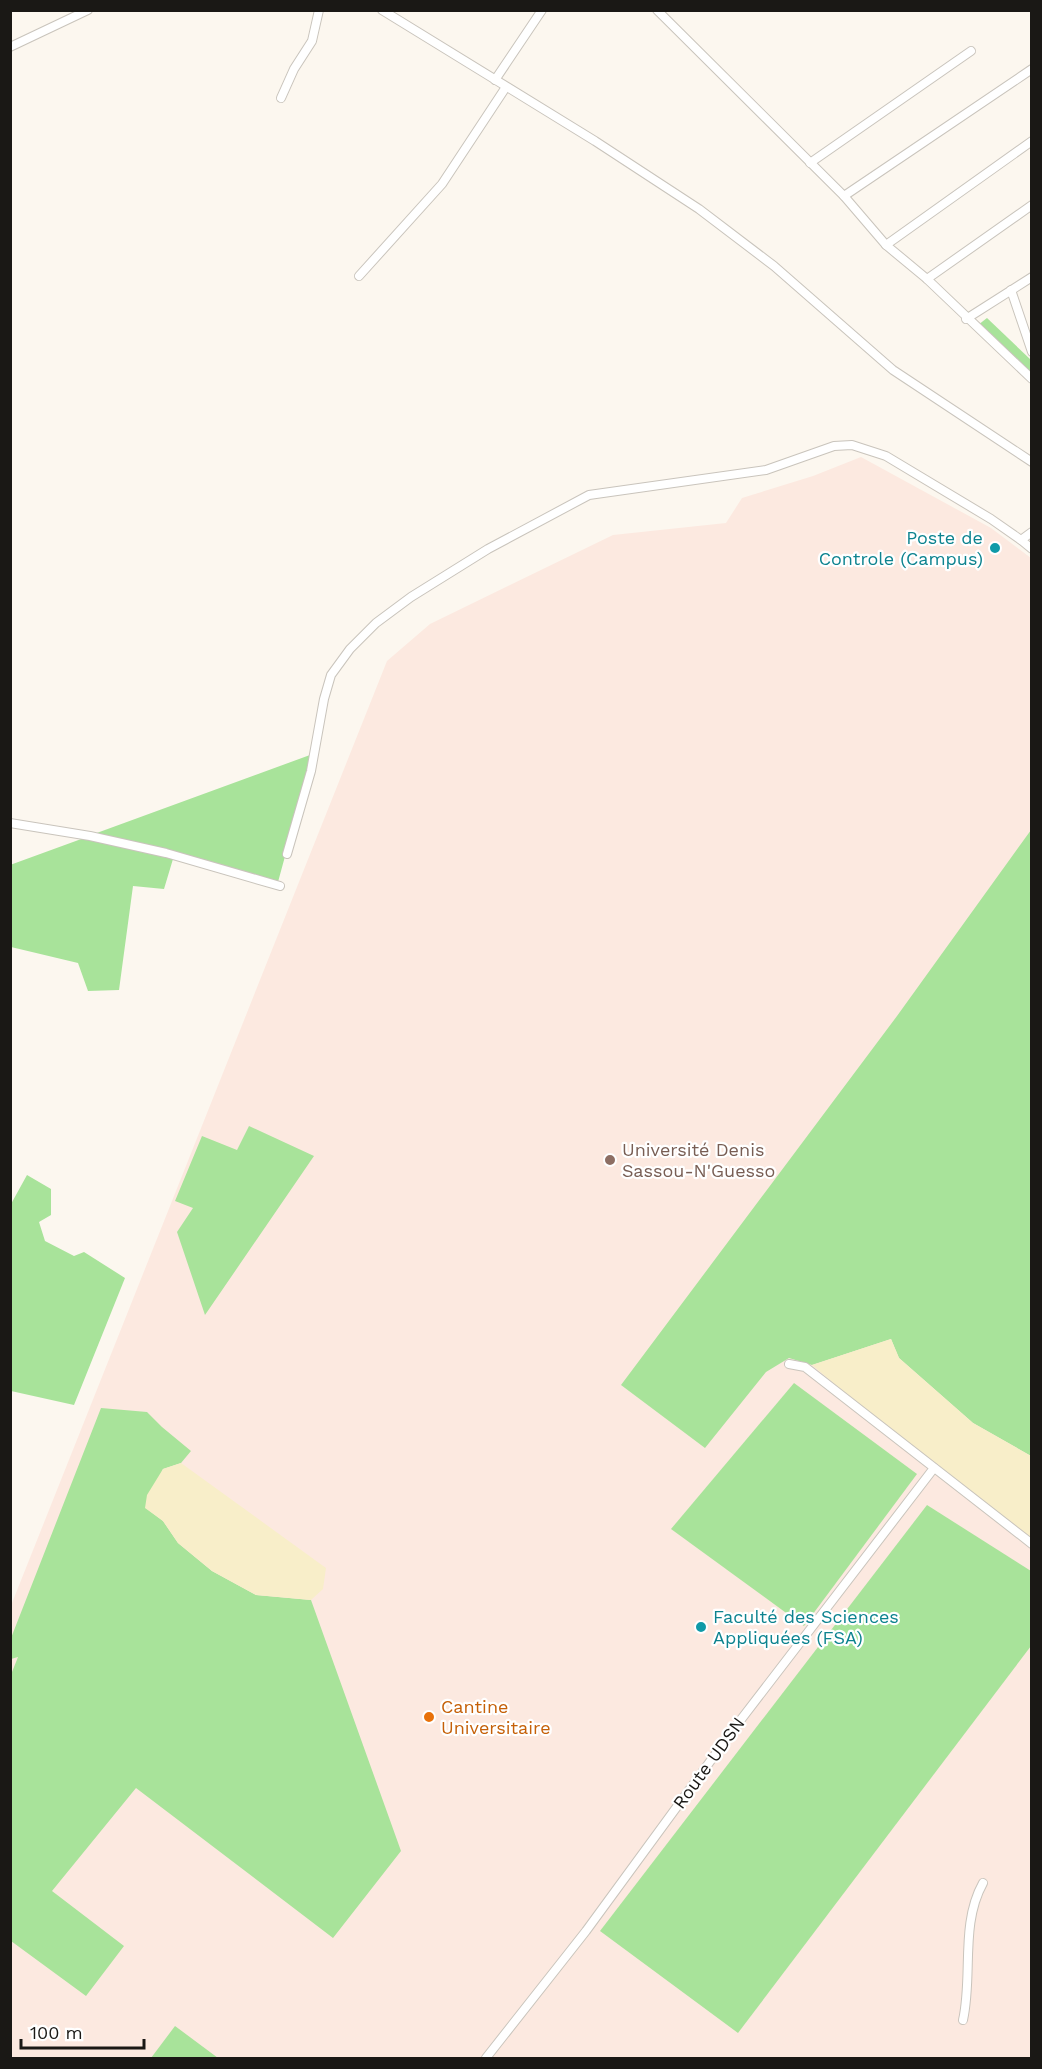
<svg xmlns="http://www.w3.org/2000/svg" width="1042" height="2069" font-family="'Work Sans',sans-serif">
	<rect width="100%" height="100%" fill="#fcf7ef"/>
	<path fill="#fce9e0" d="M861,457L991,528L1031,558V2058H11L10,1608L387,661L430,624L613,535L726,523L742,498L813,476Z"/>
	<g fill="#a8e39a">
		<path d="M987,318L1031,360V374L978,325Z"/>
		<path d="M310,755L308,772L278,882L165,849L94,834Z"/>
		<path d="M1031,830V1456L973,1423L899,1358L891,1339L812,1365L789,1358L766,1372L705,1448L621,1385L897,1016Z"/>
		<path d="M84,838L124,844L173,859L164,889L133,886L119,990L88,991L78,963L11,947L10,865Z"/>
		<path d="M249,1126L314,1156L205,1315L177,1232L193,1208L175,1201L202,1136L237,1150Z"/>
		<path d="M27,1175L51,1189V1215L39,1222L45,1241L74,1256L84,1252L125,1278L74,1405L11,1391V1204Z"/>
		<path d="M794,1383L917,1474L804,1626L671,1529Z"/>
		<path d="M101,1408L147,1412L162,1427L191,1451L181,1463L163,1469L146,1508L163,1521L178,1543L212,1571L256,1595L311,1600L401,1851L333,1938L136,1788L52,1891L124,1946L86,1996L11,1941L10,1677L18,1657L11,1659V1638Z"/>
		<path d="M927,1505L1031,1571V1646L738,2033L600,1931Z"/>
		<path d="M175,2026L218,2058H151Z"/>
	</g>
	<g fill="#f8eec9">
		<path d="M891,1339L899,1358L973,1423L1031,1456V1544L934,1468L812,1365Z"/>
		<path d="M181,1463L326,1568L323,1589L311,1600L256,1595L212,1571L178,1543L163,1521L145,1508L147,1495L163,1469Z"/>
	</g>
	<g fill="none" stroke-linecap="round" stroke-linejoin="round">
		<defs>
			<g id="minor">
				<path d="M382,10L595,141L699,209L774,266L893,370L1032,462"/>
				<path d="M657,10L844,196L886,245L927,279L1032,379"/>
				<path d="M10,47L88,10"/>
				<path d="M495,80L542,10"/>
				<path d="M281,98L294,69L312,41L319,10"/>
				<path d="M810,163L971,51"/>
				<path d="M844,196L1032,69"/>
				<path d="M886,245L1032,141"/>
				<path d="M359,276L442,184L506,87"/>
				<path d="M927,279L1032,205"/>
				<path d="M1011,290L1032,352"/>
				<path d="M966,319L1032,277"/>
				<path d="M1021,540L1032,549"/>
				<path d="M10,823L90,836L166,853L280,886"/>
				<path d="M287,854L311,771L324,699L331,675L350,649L376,623L411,597L488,549L589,495L766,470L834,446L852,445L886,456L991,519L1021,540L1032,532"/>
				<path d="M789,1364L805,1367L1032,1544"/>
				<path d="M963,2020C973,1976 960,1924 983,1883"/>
				<path d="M486,2058L586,1931L736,1726L934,1468"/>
			</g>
		</defs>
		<use href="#minor" stroke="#c9c4bc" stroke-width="10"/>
		<use href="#minor" stroke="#fff" stroke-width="8"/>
	</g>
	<g fill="#0f9aa8" stroke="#fff" stroke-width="2">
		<circle cx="995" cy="548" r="6"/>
		<circle cx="701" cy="1627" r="6"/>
	</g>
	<circle fill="#8d6e63" stroke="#fff" stroke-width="2" cx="610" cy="1160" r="6"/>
	<circle fill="#e8710a" stroke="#fff" stroke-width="2" cx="429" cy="1717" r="6"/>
	<g text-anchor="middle" stroke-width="4.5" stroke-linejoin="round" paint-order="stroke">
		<g font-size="18" fill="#0d838f" stroke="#fff" text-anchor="end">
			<text x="983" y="544">Poste de<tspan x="983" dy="21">Controle (Campus)</tspan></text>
			<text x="713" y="1623" text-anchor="start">Faculté des Sciences<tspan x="713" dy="21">Appliquées (FSA)</tspan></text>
		</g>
		<g font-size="18" fill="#785e54" stroke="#fff" text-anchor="start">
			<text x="622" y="1156">Université Denis<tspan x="622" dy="21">Sassou-N'Guesso</tspan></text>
		</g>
		<g font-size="18" fill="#c56008" stroke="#fff" text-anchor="start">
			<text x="441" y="1713">Cantine<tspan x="441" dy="21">Universitaire</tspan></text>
		</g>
		<g font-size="18" fill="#1a1815" stroke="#fff">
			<text transform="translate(709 1763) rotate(-54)" y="6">Route UDSN</text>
		</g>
	</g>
	<rect width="1042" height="2069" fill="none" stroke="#1a1815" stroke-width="24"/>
	<path d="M21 2039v9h123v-9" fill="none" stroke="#1a1815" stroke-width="3"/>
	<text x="30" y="2039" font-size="18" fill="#1a1815" stroke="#ffffff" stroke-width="4.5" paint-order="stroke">100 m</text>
</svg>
